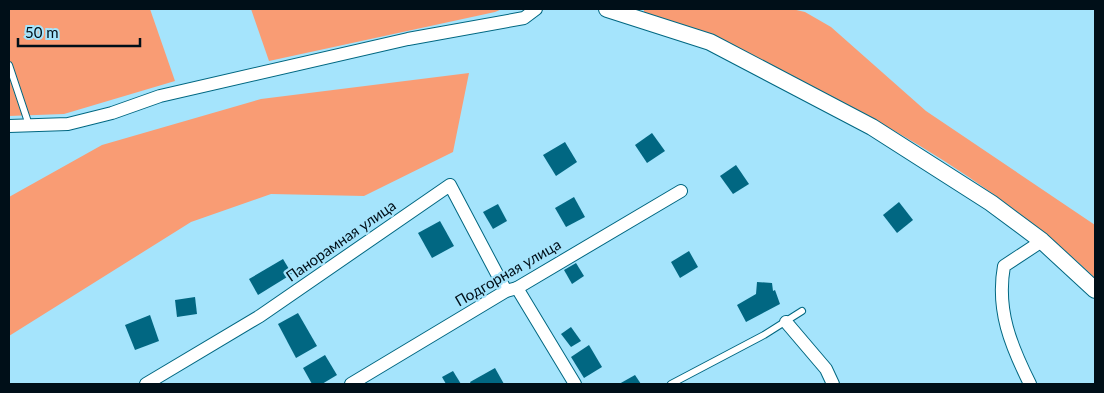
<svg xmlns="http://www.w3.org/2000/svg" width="1104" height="393" font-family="Lato,sans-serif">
	<rect width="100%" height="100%" fill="#a5e4fc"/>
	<g fill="#f99c74">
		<path d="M9,9H150L175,81L64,114L9,116Z"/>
		<path d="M251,9H502L495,12L269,61Z"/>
		<path d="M644,9H792L805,12L831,27L926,111L1095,225V278C1012,199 916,138 813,88C758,61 700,38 644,12Z"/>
		<path d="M469,73L453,152L364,196L271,194L191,222L9,336V197L102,145L261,99Z"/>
	</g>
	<g fill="#016782">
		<path d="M652,133L665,151L647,163L635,145Z"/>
		<path d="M565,142L577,162L556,176L543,155Z"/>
		<path d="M736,165L749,184L733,194L720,176Z"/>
		<path d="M574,197L585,217L566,227L555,208Z"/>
		<path d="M899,202L913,220L897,233L883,215Z"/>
		<path d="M498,204L507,221L493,229L483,212Z"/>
		<path d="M440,221L454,246L432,258L418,233Z"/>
		<path d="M689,251L698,267L680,278L671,262Z"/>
		<path d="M283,259L292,274L258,295L249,279Z"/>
		<path d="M576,263L584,276L572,284L564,270Z"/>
		<path d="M757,282L772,283L773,291L775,290L780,304L746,322L737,305L756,294Z"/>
		<path d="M195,297L197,314L177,317L175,300Z"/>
		<path d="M298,313L317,346L296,358L278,324Z"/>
		<path d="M150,315L159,341L135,350L125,325Z"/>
		<path d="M571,327L581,341L571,347L561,334Z"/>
		<path d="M589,345L602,367L584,378L571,357Z"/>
		<path d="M325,355L337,375L322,384H312L303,368Z"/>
		<path d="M495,368L504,384H471L470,382Z"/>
		<path d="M453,371L461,384H446L442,377Z"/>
		<path d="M635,375L641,384H619Z"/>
	</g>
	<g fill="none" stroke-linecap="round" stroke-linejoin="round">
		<defs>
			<g id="service">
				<path d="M9,65L29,125"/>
				<path d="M671,384L764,335L802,311"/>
			</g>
			<g id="minor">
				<path d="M9,126L68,124L112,113L160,96L408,39L524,18L536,9"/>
				<path d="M517,288L575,384"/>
				<path d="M786,322L826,369L833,384"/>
				<path d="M146,384L260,316L450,185L506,291"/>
				<path d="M351,384L506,291L517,288L681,191"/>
				<path d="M1030,384C1011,346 996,310 1004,266L1042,241"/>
			</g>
			<path id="tertiary" d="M607,9L710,42L872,127L991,203L1042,241L1095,290"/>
		</defs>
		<use href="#service" stroke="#006781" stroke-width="8"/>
		<use href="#minor" stroke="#006781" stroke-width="14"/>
		<use href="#tertiary" stroke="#006781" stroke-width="18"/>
		<use href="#service" stroke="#fff" stroke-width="6"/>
		<use href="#minor" stroke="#fff" stroke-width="12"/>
		<use href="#tertiary" stroke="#fff" stroke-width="16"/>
	</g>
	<g text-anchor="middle" stroke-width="4.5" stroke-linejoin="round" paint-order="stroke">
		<g font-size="15" fill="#000f18" stroke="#a5e4fc">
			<text transform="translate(341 241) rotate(-35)" y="5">Панорамная улица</text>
			<text transform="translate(508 273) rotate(-30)" y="5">Подгорная улица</text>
		</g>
	</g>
	<rect width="1104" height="393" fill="none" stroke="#000f18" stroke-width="20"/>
	<path d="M18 38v8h122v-8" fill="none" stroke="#000f18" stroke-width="2.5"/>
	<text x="25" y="38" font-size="15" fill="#000f18" stroke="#a5e4fc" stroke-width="4" paint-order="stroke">50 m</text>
</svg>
